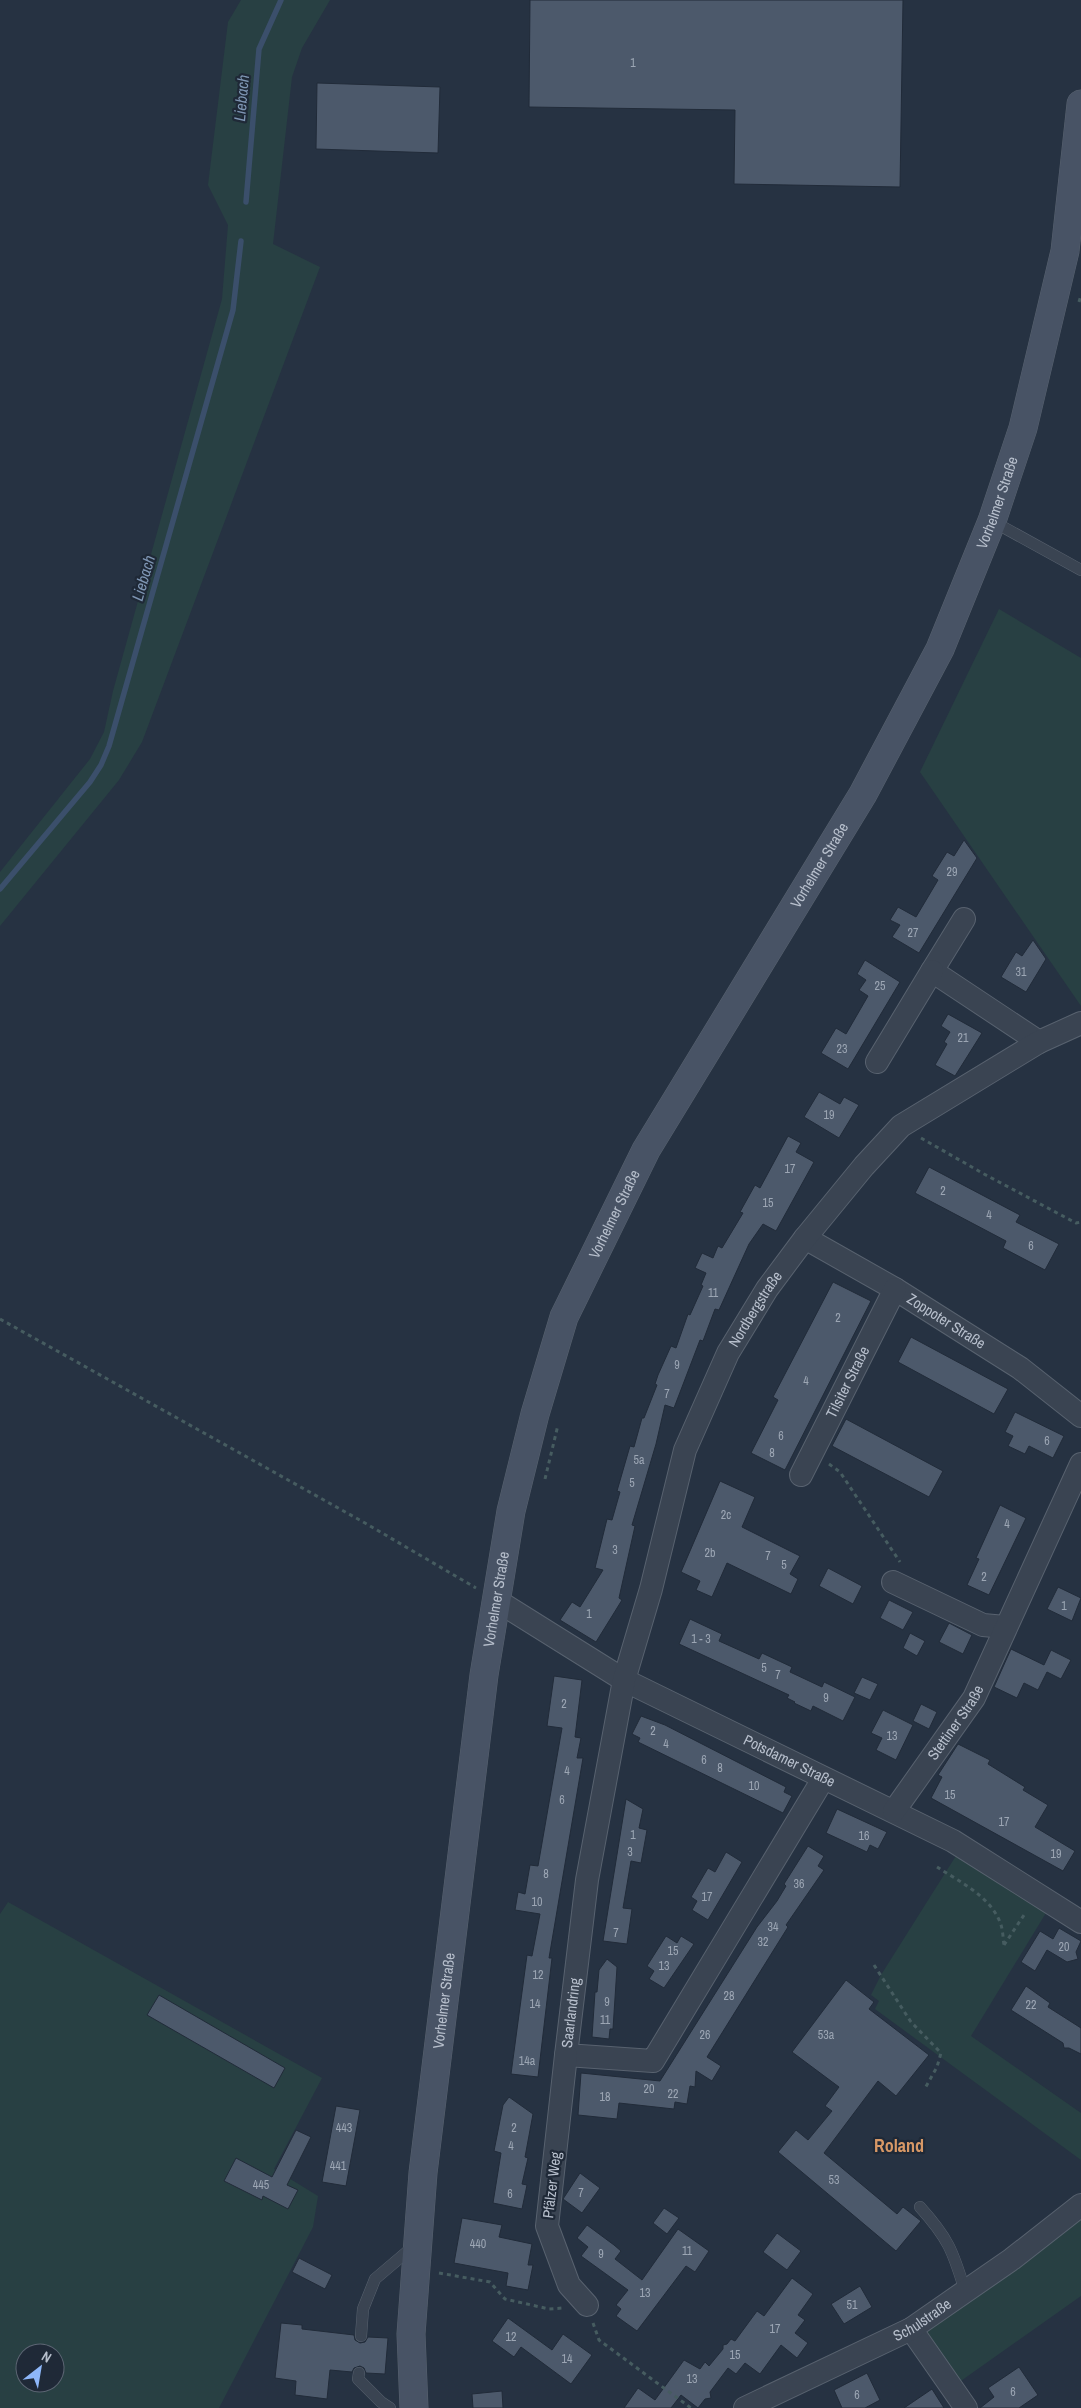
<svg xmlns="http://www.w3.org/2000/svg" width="1081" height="2408" font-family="'Archivo Narrow',sans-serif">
	<rect width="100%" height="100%" fill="#263242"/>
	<g fill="#284043" fill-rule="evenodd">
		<path d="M241,0H330L302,48L292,77L273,244L320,267L142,742L119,780L0,926V872L90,759L104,732L113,691L222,299L228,225L208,185L228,22Z"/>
		<path d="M999,609L1081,658V1006L920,772Z"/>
		<path d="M959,1851L1049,1908L971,2036L1081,2113V2160L875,2009L879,2001L871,1995L881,1975Z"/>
		<path d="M8,1902L322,2078L274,2169L318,2196L313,2227L219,2408H0V1914ZM25,2353H55V2383H25Z"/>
		<path d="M1081,2210V2296L958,2383L921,2329Z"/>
	</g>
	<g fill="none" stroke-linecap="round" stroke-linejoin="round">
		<g stroke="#3b4f6b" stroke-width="5.5">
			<path d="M246,202L259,49L281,0"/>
			<path d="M0,889L90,782L101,765L109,746L233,310L241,241"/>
		</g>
	</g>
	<g fill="#4c596b" stroke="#212b39">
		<path d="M530,0H903L900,187L734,184L735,110L529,107Z"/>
		<path d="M317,83L440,87L438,153L316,149Z"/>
		<path d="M964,840L977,858L919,953L892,937L900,925L890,920L898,907L916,917L938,880L932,876L947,852L954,856Z"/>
		<path d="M1033,940L1046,959L1026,992L1001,977L1016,952L1022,956Z"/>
		<path d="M865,960L900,982L848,1069L821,1053L836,1028L846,1034L868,996L859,990L866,980L857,974Z"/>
		<path d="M948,1014L982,1033L955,1076L935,1065L947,1044L944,1042L950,1032L941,1026Z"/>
		<path d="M819,1092L840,1104L844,1097L859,1105L839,1138L804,1117Z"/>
		<path d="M788,1136L801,1143L796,1152L814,1162L776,1231L763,1224L749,1244L719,1310L715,1309L703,1341L700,1340L674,1408L665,1405L656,1444L632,1525L635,1526L619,1598L622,1600L596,1642L560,1620L572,1602L580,1607L603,1570L595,1568L607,1519L612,1520L620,1492L617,1491L630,1446L634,1447L642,1418H644L657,1385L655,1384L658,1375L671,1346L676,1348L688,1314L690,1315L703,1286L701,1285L706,1273L695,1268L702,1253L713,1258L718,1246L722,1248L743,1213L740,1212L755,1185L760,1188Z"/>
		<path d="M929,1167L1020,1215L1016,1222L1059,1244L1045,1270L1003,1248L1006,1241L915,1193Z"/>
		<path d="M833,1282L871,1301L785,1470L751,1453L778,1400L773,1397Z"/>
		<path d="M911,1337L1008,1389L994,1414L898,1362Z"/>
		<path d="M1015,1412L1064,1436L1053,1458L1029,1446L1025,1454L1008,1446L1013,1436L1005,1432Z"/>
		<path d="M846,1419L943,1471L929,1497L832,1446Z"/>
		<path d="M720,1481L755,1497L742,1527L800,1556L790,1574L798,1579L791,1594L727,1563L712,1597L696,1590L700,1581L681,1572Z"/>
		<path d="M1000,1505L1026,1518L989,1595L967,1585L979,1559L976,1558Z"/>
		<path d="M828,1568L862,1586L853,1604L819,1586Z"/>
		<path d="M1058,1587L1081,1598L1072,1621L1047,1609Z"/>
		<path d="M889,1600L913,1612L903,1630L880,1618Z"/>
		<path d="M690,1619L722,1634L719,1641L759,1659L762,1653L792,1667L790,1672L822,1687L824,1682L855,1697L843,1721L813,1706L811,1711L794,1703L795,1702L787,1698L789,1695L679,1644Z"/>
		<path d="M949,1623L972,1635L963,1654L939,1642Z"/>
		<path d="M910,1633L925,1641L917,1656L903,1648Z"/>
		<path d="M1011,1649L1044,1665L1051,1650L1071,1660L1061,1679L1047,1672L1038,1690L1024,1683L1017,1698L994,1687Z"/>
		<path d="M554,1676L582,1680L575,1737L581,1738L577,1758H583L549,1958H552L538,2077L511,2074L527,1955L532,1956L540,1914L515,1910L518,1892L525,1894L530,1865L538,1866L562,1728L547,1726Z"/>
		<path d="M862,1677L878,1684L870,1700L854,1693Z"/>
		<path d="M921,1704L937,1712L929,1729L913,1721Z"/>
		<path d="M883,1710L913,1725L896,1760L876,1750L882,1738L871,1733Z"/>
		<path d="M641,1716L665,1725L786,1787L784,1792L792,1796L783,1813L638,1742L640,1738L632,1734Z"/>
		<path d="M958,1744L990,1760L988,1764L1025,1787L1023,1790L1048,1805L1035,1827L1075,1851L1063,1871L931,1798L942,1777L938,1775Z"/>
		<path d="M626,1799L643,1809L639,1828L647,1830L641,1863L631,1861L623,1908L632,1909L627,1944L603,1941Z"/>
		<path d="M837,1809L887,1832L878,1849L870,1845L867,1852L826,1833Z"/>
		<path d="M808,1846L824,1856L818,1866L824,1870L786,1925L788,1927L707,2057L721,2066L712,2081L696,2071L695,2087L690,2086L687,2104L675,2102L674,2109L619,2103L617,2119L578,2115L581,2073L660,2081L757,1927L777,1901L786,1886L784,1884Z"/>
		<path d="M726,1852L742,1862L708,1920L692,1910L697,1901L691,1897L708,1868L715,1872Z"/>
		<path d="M1059,1928L1081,1941L1076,1952L1078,1959L1067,1962L1047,1950L1035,1971L1021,1962L1040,1931L1053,1939Z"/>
		<path d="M666,1936L677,1943L681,1936L694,1944L664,1988L649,1979L654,1971L647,1966Z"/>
		<path d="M607,1959L617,1967L613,2029H610L609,2039L592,2037L595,1992H597L599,1970Z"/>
		<path d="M846,1980L874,2002L869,2009L929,2055L896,2096L878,2081L824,2153L897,2214L903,2207L921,2221L896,2251L778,2152L796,2130L808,2140L832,2111L825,2106L839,2087L792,2052Z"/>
		<path d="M1026,1986L1050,2003L1048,2007L1081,2028V2054L1069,2048H1064L1063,2043L1011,2010Z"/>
		<path d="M159,1995L285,2068L274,2088L147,2015Z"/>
		<path d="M509,2097L533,2114L525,2157L528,2158L522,2184L527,2185L522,2209L493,2203L501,2153L494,2151L503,2105Z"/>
		<path d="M336,2106L360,2110L346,2186L322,2182Z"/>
		<path d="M296,2130L311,2137L287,2185L298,2190L288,2209L263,2196L262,2200L224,2181L236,2158L272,2177Z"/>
		<path d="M580,2173L600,2188L582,2213L563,2199Z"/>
		<path d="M664,2208L679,2218L667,2234L653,2223Z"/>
		<path d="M462,2218L502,2225L499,2237L532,2244L528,2265H533L528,2290L506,2286L508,2273L454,2263Z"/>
		<path d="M587,2225L614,2245L621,2251L615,2259L642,2280L678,2229L709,2251L695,2272L686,2266L637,2331L616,2316L621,2309L616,2305L628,2290L581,2256L588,2247L577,2238Z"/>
		<path d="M777,2233L801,2251L787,2270L763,2252Z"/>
		<path d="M299,2258L332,2275L325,2289L292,2272Z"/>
		<path d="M792,2278L813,2294L798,2315L805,2320L795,2333L808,2343L797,2358L781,2345L760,2374L745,2363L736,2374L728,2368L710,2392L711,2398L705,2399L698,2408L681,2395L671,2408H624L638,2388L655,2400L684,2360L700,2369L705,2362L709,2366L723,2349V2345L727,2344L731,2339L735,2341L757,2311L764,2316Z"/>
		<path d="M860,2286L872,2307L844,2324L831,2304Z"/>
		<path d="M508,2318L552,2350L563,2334L592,2355L571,2384L521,2347L514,2357L492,2341Z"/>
		<path d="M281,2323L302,2325V2329L354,2335L355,2340L360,2343L365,2342L368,2337L388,2338L385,2374L366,2373L364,2368L360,2366L354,2368L352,2372L330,2370L327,2399L295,2395L296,2381L275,2378Z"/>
		<path d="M1019,2367L1038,2395L1019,2408H980L994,2397L988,2388Z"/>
		<path d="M867,2373L880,2400L865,2408H842L834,2390Z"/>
		<path d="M932,2389L944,2408H904Z"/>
		<path d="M502,2391L503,2408H473L472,2394Z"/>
	</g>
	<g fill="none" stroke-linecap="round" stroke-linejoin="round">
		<defs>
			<g id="service">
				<path d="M992,521L1081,570"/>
				<path d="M920,2207C948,2238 953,2251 965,2291"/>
				<path d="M361,2336L363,2309L375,2279L415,2245"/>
				<path d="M359,2373L358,2379L381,2402L390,2408"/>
			</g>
			<g id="minor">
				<path d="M964,919L932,971L1039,1042"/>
				<path d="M877,1062L932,971"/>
				<path id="s1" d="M805,1238L895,1289L1020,1368L1081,1416"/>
				<path id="s2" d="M801,1475L895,1289"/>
				<path d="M893,1582L983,1625L1005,1627"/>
				<path id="s3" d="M496,1600L624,1680L953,1841L1081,1922"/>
				<path id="s4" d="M823,1779L653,2061L566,2055L587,1880L624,1680L651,1589L685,1450L728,1353L767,1289L805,1238L864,1166L901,1126L1039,1042L1081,1023"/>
				<path id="s5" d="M894,1811L974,1698L1081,1464"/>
				<path d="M566,2055L547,2226L569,2285L587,2305"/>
				<path d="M911,2329L966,2408"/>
				<path id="s6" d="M745,2408L911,2329L1012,2259L1081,2205"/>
			</g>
			<g id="secondary">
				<path id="s7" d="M414,2408L411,2334L423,2173L484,1675L511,1511L535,1414L564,1317L646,1150L863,794L940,649L992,521L1023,428L1065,251L1081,104"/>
			</g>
		</defs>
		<use href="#service" stroke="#58626f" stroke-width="12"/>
		<use href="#minor" stroke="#58626f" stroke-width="24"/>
		<use href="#secondary" stroke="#58626f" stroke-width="29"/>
		<g stroke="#465c60" stroke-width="3" stroke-dasharray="4 4" stroke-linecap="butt">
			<path d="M1079,302L1081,295"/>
			<path d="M921,1138L984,1174L1076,1223L1081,1222"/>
			<path d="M0,1319L365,1523L476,1588"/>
			<path d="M829,1464L840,1472L900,1562"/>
			<path d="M545,1479L558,1425"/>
			<path d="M937,1867C960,1882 992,1897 1001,1925C1003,1931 1003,1939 1004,1945"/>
			<path d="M1004,1945L1026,1912"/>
			<path d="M874,1965L911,2022L941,2053L937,2067L924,2090"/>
			<path d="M439,2273L490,2282L505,2299L549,2309L563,2308"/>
			<path d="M593,2323L599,2340L691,2408"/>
		</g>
		<use href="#service" stroke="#3a4452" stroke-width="11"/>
		<use href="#minor" stroke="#3a4452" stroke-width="22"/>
		<use href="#secondary" stroke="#485365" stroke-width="28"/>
	</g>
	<g text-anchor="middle" stroke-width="4.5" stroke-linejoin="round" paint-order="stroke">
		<g font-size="12" fill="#9ca6b4">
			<text x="633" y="67">1</text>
			<text x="952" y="876">29</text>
			<text x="913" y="937">27</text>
			<text x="1021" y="976">31</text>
			<text x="880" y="990">25</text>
			<text x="963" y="1042">21</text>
			<text x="842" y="1053">23</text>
			<text x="829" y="1119">19</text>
			<text x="790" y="1173">17</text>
			<text x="943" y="1195">2</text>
			<text x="768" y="1207">15</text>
			<text x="989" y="1219">4</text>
			<text x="1031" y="1250">6</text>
			<text x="713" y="1297">11</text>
			<text x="838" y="1322">2</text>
			<text x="677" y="1369">9</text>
			<text x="806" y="1385">4</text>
			<text x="667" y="1398">7</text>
			<text x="781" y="1440">6</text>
			<text x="1047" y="1445">6</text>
			<text x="772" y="1457">8</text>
			<text x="639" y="1464">5a</text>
			<text x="632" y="1487">5</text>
			<text x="726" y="1519">2c</text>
			<text x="1007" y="1528">4</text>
			<text x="615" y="1554">3</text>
			<text x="710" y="1557">2b</text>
			<text x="768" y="1560">7</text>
			<text x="784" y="1569">5</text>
			<text x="984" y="1581">2</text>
			<text x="1064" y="1610">1</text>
			<text x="589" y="1618">1</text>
			<text x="701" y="1643">1 - 3</text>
			<text x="764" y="1672">5</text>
			<text x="778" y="1679">7</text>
			<text x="826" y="1702">9</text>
			<text x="564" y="1708">2</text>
			<text x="653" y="1735">2</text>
			<text x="892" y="1740">13</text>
			<text x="666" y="1748">4</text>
			<text x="704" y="1764">6</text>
			<text x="720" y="1772">8</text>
			<text x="567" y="1775">4</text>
			<text x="754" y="1790">10</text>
			<text x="950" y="1799">15</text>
			<text x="562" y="1804">6</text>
			<text x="1004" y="1826">17</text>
			<text x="633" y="1839">1</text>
			<text x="864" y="1840">16</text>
			<text x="630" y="1856">3</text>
			<text x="1056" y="1858">19</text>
			<text x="546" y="1878">8</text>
			<text x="799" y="1888">36</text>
			<text x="707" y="1901">17</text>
			<text x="537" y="1906">10</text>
			<text x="773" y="1931">34</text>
			<text x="616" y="1937">7</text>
			<text x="763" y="1946">32</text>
			<text x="1064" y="1951">20</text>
			<text x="673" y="1955">15</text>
			<text x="664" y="1970">13</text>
			<text x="538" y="1979">12</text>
			<text x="729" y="2000">28</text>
			<text x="607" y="2006">9</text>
			<text x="535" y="2008">14</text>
			<text x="1031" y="2009">22</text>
			<text x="605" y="2024">11</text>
			<text x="705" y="2039">26</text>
			<text x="826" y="2039">53a</text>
			<text x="527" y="2065">14a</text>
			<text x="649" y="2093">20</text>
			<text x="673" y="2098">22</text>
			<text x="605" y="2101">18</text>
			<text x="344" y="2132">443</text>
			<text x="514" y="2132">2</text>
			<text x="511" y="2150">4</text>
			<text x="338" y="2170">441</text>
			<text x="834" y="2184">53</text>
			<text x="261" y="2189">445</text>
			<text x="581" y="2197">7</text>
			<text x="510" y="2198">6</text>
			<text x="478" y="2248">440</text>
			<text x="687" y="2255">11</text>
			<text x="601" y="2258">9</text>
			<text x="645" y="2297">13</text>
			<text x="852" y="2309">51</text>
			<text x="775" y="2333">17</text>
			<text x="511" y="2341">12</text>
			<text x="735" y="2359">15</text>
			<text x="567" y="2363">14</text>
			<text x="692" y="2383">13</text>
			<text x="1013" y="2396">6</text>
			<text x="857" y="2399">6</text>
		</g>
		<g font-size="15" fill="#b7bfcc" stroke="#1f2937">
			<text dy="5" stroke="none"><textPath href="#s7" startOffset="2029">Vorhelmer Straße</textPath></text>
			<text dy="5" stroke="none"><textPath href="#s7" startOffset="1624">Vorhelmer Straße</textPath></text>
			<text dy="5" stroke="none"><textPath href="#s7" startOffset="1219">Vorhelmer Straße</textPath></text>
			<text dy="5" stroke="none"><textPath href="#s4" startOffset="1192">Nordbergstraße</textPath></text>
			<text dy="5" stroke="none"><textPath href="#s1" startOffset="164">Zoppoter Straße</textPath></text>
			<text dy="5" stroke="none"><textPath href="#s2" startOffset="104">Tilsiter Straße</textPath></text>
			<text dy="5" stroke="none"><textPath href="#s7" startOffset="814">Vorhelmer Straße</textPath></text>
			<text dy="5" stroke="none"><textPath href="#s5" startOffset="108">Stettiner Straße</textPath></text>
			<text dy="5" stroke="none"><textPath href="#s3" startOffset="335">Potsdamer Straße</textPath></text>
			<text dy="5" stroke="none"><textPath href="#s7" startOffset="409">Vorhelmer Straße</textPath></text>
			<text dy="5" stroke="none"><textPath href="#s4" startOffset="459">Saarlandring</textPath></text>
			<text transform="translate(552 2185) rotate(-83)" y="5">Pfälzer Weg</text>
			<text dy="5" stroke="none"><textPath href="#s6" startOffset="198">Schulstraße</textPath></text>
		</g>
		<g font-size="16" font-style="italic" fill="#7e95b3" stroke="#1f2937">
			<text transform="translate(241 98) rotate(-85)" y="6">Liebach</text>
			<text transform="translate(143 578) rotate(-74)" y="6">Liebach</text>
		</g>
		<g font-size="18" font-weight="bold" fill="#d79866" stroke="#1f2937">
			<text x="899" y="2152">Roland</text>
		</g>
	</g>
	<g transform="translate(40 2368) rotate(31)"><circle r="24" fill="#1f2937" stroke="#5c6573"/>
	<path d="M0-4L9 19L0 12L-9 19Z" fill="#8eb7f9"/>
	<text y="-8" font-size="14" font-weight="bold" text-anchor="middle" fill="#b7bfcc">N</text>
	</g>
</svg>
